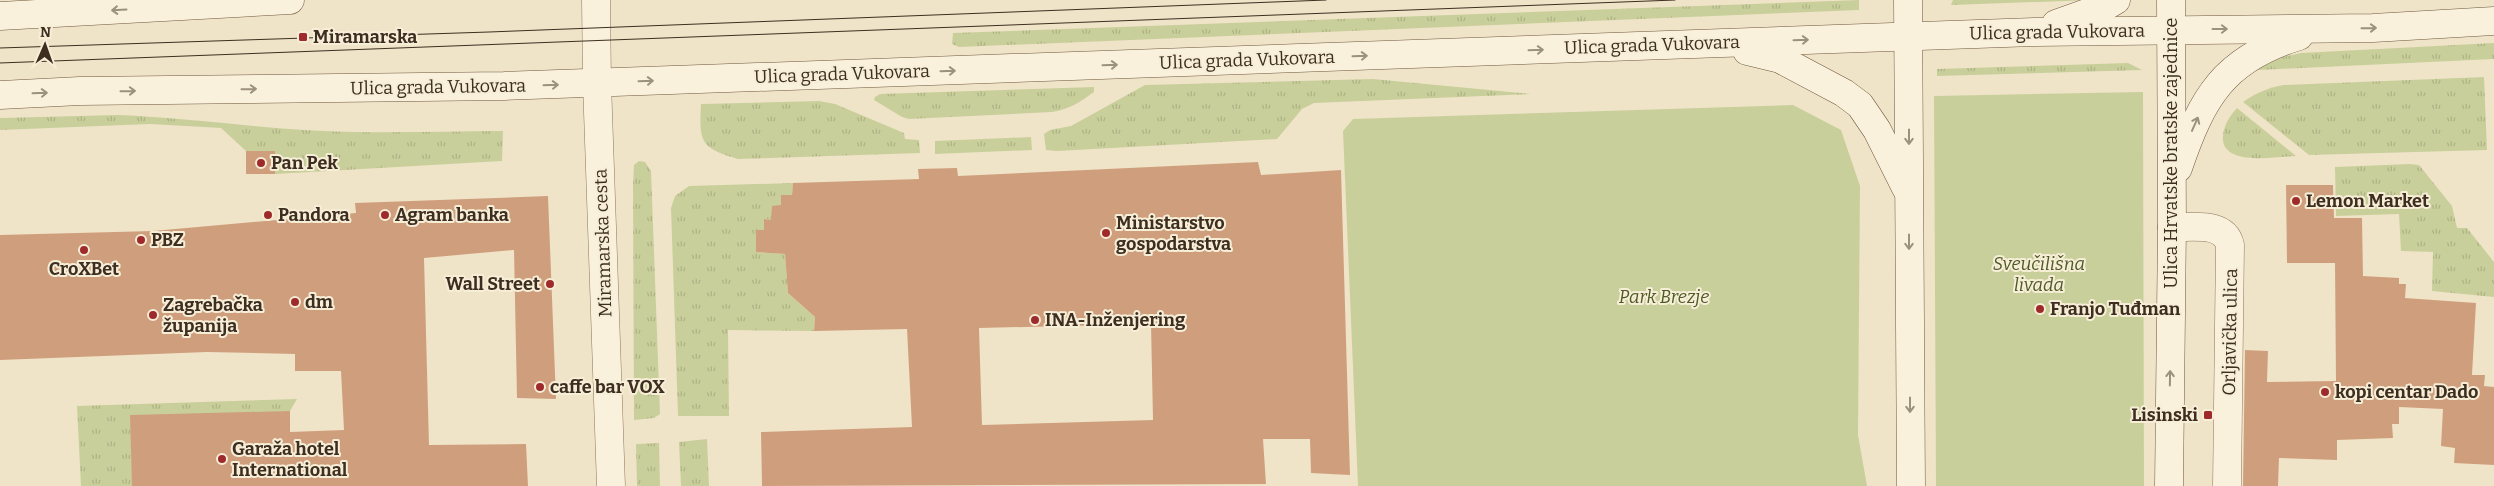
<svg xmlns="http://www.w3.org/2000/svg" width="2494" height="486" font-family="Bitter,serif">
	<defs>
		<pattern id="grass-tufts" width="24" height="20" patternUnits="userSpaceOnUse" patternTransform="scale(1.25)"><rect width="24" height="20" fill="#c9cf9b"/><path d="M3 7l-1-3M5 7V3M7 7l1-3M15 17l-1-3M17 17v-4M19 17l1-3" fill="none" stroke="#aeb285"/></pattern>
	</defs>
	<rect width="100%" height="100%" fill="#f0e4c8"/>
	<g fill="url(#grass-tufts)">
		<path d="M1859,0V10L959,47L952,44L953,33Z"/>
		<path d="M1953,0H2092L1951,5Z"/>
		<path d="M2494,43V59L2258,70L2273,59L2301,53Z"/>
		<path d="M2128,63L2142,70L1937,76V69Z"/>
		<path d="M2484,77L2487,150L2309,155L2243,102C2256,93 2269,87 2284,85Z"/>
		<path d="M1373,79L1531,94L1314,103L1302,109L1277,139L1057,151L1046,150L1044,134L1050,130L1071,126L1145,85Z"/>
		<path d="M1094,87V92C1080,102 1070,109 1052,112L909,119L902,117L874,100L875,97L880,94Z"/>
		<path d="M819,101L835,104L904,133L905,139L919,140L920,153L738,159C700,148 699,142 701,104Z"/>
		<path d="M2237,108L2296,156C2276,157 2220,167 2223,136C2224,124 2230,116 2237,108Z"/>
		<path d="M118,115C197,118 275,131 354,132C403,133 453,131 503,131L502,161L275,174V151H246L221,128L150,124L0,130V118Z"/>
		<path d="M1031,137L1032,150L935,154V141Z"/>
		<path d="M639,161L645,162L651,171L660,414L654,418L634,420L633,186L634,165Z"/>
		<path d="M2410,164L2419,165L2452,206L2457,228H2467L2494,262V297L2432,291L2433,252L2401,251L2399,214L2336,216L2335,167Z"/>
		<path d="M793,183L792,195L781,205L771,220L764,219V230H756V252L785,254L788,293L815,317L814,331L728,330L729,416H678L671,208L675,196L689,186Z"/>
		<path d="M297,399L290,411L132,486H81L77,406Z"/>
		<path d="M707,439L709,486H681L679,442Z"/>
		<path d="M659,443L660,486H637L636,444Z"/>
	</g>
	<g fill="#c9cf9b">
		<path d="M2143,92L2144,486H1936L1934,96Z"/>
		<path d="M1793,105L1841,130L1860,186L1858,435L1867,486H1358L1343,131L1353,119Z"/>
	</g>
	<g fill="#cf9f7d" fill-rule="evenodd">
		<rect x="246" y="151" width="29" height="23"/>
		<path d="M1258,162L1261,175L1341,170L1350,475L1311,473L1310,439H1263L1266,484L762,486L761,432L912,427L907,329L814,331L815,317L788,293L785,254L756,252V230H764V219L771,220L772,206L781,205V195H792L793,183L919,179L918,169L957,168L958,176ZM1151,324L1153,420L982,425L979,328Z"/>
		<path d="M2286,185H2333L2334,218H2362L2363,276L2399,278V284H2406L2405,298L2476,303L2472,375H2485L2484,386L2494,387V465L2454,463L2455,448L2441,446L2443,409L2399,407V424H2392L2393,438L2337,440V460L2279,458L2278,486H2243L2245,350L2268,351L2267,382L2336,381L2335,263H2287Z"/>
		<path d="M548,196L556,399L517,398L514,250L424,258L429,445L526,444L528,486H132L130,415L290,411V432L344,430L341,371H295V354L207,352L0,360V235L153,231L356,213L355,203Z"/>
	</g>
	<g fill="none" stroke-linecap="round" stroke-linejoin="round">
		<defs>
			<g id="minor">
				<path d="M597,83L611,486"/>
				<path d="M2172,227C2192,228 2224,221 2230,245L2227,486"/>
			</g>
			<path id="tertiary" d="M596,0L597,83"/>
			<g id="secondary">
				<path d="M1908,0L1911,486"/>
				<path d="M0,16L290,0"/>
				<path d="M2056,24L2106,6L2116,0"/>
				<path d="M1747,51L1780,59L1844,93L1860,105L1877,130L1906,188"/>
				<path d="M0,95L80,91L504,86L2035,32L2373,28L2494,21"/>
				<path d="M2178,168C2202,97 2224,59 2299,36"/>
				<path d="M2169,486L2172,227L2171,0"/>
			</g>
		</defs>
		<use href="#minor" stroke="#8d765c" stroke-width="29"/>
		<use href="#tertiary" stroke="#8d765c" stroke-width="29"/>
		<use href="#secondary" stroke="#6f573f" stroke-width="29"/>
		<use href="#minor" stroke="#faf1dc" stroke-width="28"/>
		<use href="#tertiary" stroke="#faf1dc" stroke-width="28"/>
		<use href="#secondary" stroke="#faf1dc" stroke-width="28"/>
		<g stroke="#3d2e20" stroke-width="1">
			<path d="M0,48L489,32L1326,0"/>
			<path d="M0,63L1675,0"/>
		</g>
	</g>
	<defs><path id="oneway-shaft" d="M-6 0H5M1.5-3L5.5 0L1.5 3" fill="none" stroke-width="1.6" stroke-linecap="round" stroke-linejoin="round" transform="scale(1.25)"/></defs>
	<g stroke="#9c907e">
		<use href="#oneway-shaft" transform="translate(119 10) rotate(177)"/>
		<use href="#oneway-shaft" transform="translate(2369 28) rotate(-1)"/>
		<use href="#oneway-shaft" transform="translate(2220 29)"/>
		<use href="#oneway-shaft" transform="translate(1801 40) rotate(-2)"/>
		<use href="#oneway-shaft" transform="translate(1536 50) rotate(-2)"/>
		<use href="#oneway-shaft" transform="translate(1360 56) rotate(-2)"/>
		<use href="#oneway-shaft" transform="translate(1110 65) rotate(-2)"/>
		<use href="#oneway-shaft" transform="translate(948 71) rotate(-2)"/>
		<use href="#oneway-shaft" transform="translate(646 81) rotate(-2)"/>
		<use href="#oneway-shaft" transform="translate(551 85) rotate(-2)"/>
		<use href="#oneway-shaft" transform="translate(249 89) rotate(-1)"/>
		<use href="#oneway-shaft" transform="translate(128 91) rotate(-1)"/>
		<use href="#oneway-shaft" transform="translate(40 93) rotate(-2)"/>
		<use href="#oneway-shaft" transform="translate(2195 124) rotate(-66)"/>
		<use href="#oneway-shaft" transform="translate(1909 137) rotate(90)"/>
		<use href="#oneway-shaft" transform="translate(1909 242) rotate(90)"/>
		<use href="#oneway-shaft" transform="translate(2170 378) rotate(-89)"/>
		<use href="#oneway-shaft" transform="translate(1910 405) rotate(90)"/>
	</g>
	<g fill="#9e2a2b" stroke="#f7eed8" stroke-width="2">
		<rect x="298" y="32" width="10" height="10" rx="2.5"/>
		<circle cx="261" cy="163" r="5"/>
		<circle cx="2296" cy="201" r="5"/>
		<circle cx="268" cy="215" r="5"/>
		<circle cx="385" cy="215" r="5"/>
		<circle cx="1106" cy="233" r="5"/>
		<circle cx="141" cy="240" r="5"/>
		<circle cx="84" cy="250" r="5"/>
		<circle cx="550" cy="284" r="5"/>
		<circle cx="295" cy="302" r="5"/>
		<circle cx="2040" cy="309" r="5"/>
		<circle cx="153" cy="315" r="5"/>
		<circle cx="1035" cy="320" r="5"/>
		<circle cx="540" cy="387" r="5"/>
		<circle cx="2325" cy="392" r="5"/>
		<rect x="2203" y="410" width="10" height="10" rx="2.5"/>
		<circle cx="222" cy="459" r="5"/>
	</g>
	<g text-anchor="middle" stroke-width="4" stroke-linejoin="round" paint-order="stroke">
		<g font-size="18" fill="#3d2e20" stroke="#f7eed8">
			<text transform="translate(2057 32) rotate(-1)" y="6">Ulica grada Vukovara</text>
			<text transform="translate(1652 45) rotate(-2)" y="6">Ulica grada Vukovara</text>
			<text transform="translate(1247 60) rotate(-2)" y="6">Ulica grada Vukovara</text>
			<text transform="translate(842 74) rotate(-2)" y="6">Ulica grada Vukovara</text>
			<text transform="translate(438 87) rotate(-1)" y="6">Ulica grada Vukovara</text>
			<text transform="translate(2171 153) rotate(-90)" y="6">Ulica Hrvatske bratske zajednice</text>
			<text transform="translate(603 243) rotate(-92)" y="6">Miramarska cesta</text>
			<text transform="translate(2230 332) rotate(-89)" y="6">Orljavička ulica</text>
		</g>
		<g font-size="18" font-weight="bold" fill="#3d2e20" stroke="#f7eed8" text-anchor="start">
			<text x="313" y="43">Miramarska</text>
			<text x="271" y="169">Pan Pek</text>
			<text x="2306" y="207">Lemon Market</text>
			<text x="278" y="221">Pandora</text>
			<text x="395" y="221">Agram banka</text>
			<text x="1116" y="229">Ministarstvo<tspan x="1116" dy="21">gospodarstva</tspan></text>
			<text x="151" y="246">PBZ</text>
			<text x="84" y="275" text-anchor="middle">CroXBet</text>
			<text x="540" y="290" text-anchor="end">Wall Street</text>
			<text x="305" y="308">dm</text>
			<text x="163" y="311">Zagrebačka<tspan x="163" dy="21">županija</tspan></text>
			<text x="2050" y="315">Franjo Tuđman</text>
			<text x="1045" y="326">INA-Inženjering</text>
			<text x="550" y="393">caffe bar VOX</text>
			<text x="2335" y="398">kopi centar Dado</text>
			<text x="2198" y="421" text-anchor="end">Lisinski</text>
			<text x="232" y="455">Garaža hotel<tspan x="232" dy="21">International</tspan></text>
		</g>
		<g font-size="18" font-style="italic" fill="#4d5a26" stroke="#f7eed8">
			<text x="2039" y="270">Sveučilišna<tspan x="2039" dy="21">livada</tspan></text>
			<text x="1664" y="303">Park Brezje</text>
		</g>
	</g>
	<g transform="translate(45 45) rotate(2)" stroke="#f7eed8" stroke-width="4" paint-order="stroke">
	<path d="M0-4L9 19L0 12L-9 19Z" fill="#3d2e20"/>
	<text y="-8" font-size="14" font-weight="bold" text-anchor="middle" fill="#3d2e20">N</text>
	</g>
</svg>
